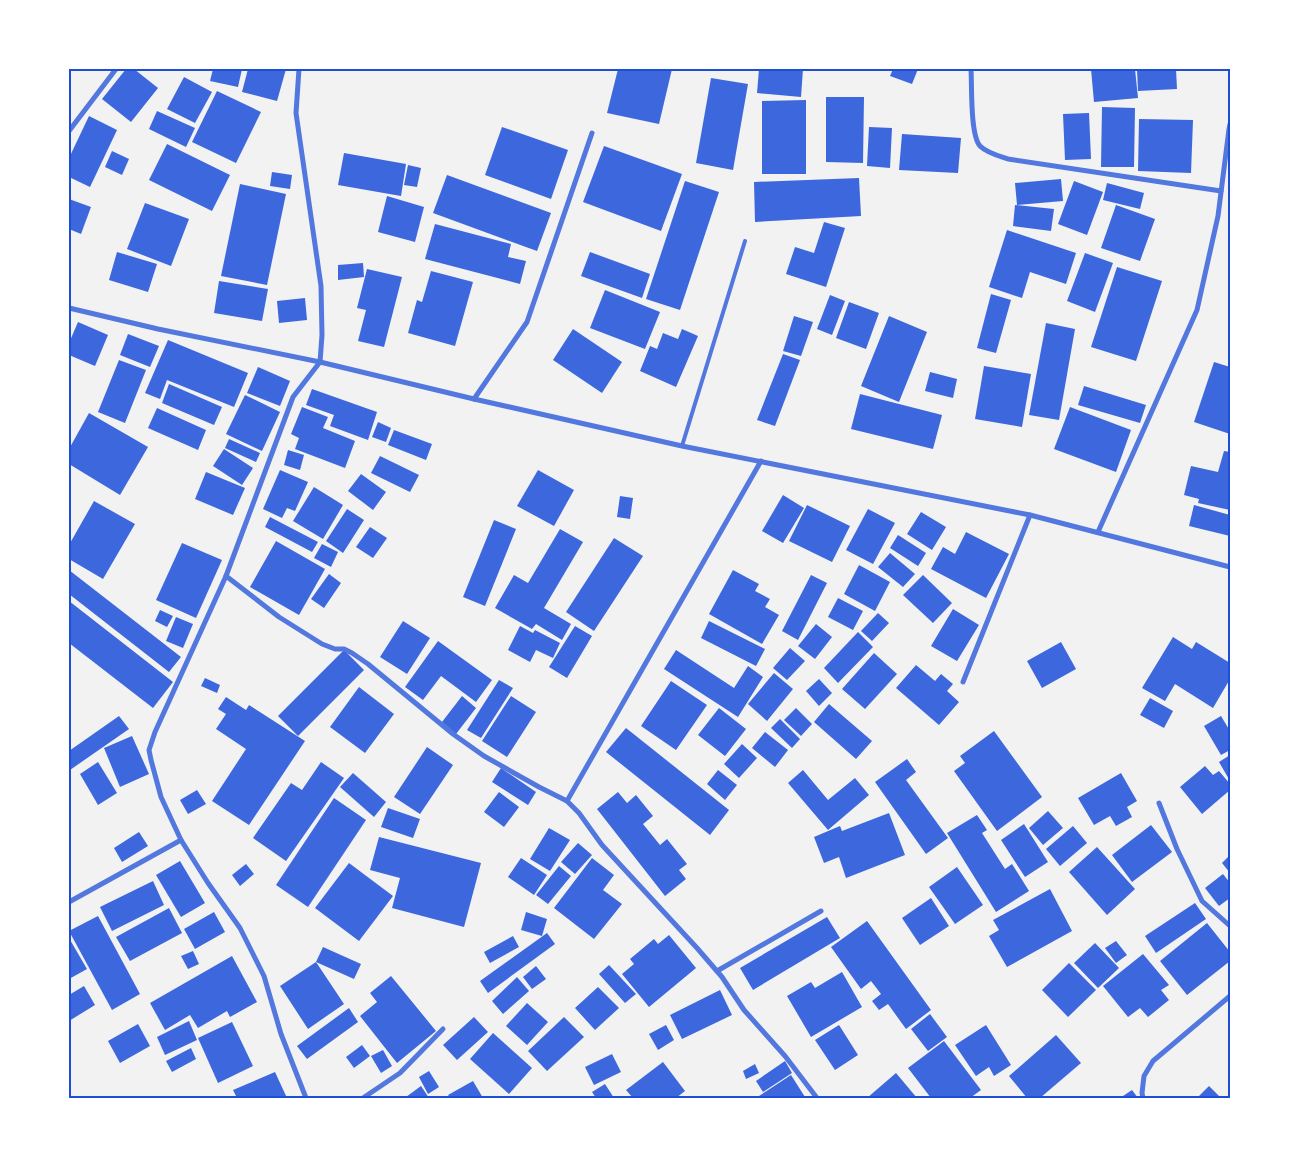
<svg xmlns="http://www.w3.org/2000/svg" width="1299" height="1167" font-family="'Times New Roman',serif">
	<rect width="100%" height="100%" fill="#f2f2f2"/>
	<g fill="#3d67dc">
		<path d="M126,69H134L158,88L131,122L102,99Z"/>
		<path d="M213,69H242L238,87L210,81Z"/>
		<path d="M248,69H286L277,101L242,92Z"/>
		<path d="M618,69H672L659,124L607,113Z"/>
		<path d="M759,69H803L801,97L757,93Z"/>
		<path d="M893,69H918L912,84L890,76Z"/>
		<path d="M1091,69H1135L1138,98L1094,102Z"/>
		<path d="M1137,69H1176L1177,89L1138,91Z"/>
		<path d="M184,77L212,92L195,123L167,109Z"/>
		<path d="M711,78L748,84L733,170L696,163Z"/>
		<path d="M217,91L261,112L236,163L192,142Z"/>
		<path d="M826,97H864L863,163L826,162Z"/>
		<path d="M806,100V174H762V101Z"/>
		<path d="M1102,107L1135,108L1134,167H1101Z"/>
		<path d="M157,111L195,128L186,147L149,129Z"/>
		<path d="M1089,113L1091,159L1065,160L1063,114Z"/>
		<path d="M89,116L117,130L90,187L69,177V158Z"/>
		<path d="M1139,119L1193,120L1191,173L1138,171Z"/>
		<path d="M502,127L568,150L551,199L485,175Z"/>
		<path d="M869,127L892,128L890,168L867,166Z"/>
		<path d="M902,134L961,138L958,173L899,170Z"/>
		<path d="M167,144L230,175L212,211L149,180Z"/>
		<path d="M604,146L682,174L661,231L583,202Z"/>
		<path d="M112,151L129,159L122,175L105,167Z"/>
		<path d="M344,153L406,164L401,196L338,185Z"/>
		<path d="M408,165L421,168L417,187L404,185Z"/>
		<path d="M272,172L292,175L290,189L270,186Z"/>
		<path d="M447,175L551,213L537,251L433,213Z"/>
		<path d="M859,178L861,216L755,222L754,182Z"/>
		<path d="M1061,179L1063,201L1017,205L1015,183Z"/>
		<path d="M685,181L719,192L680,310L646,299Z"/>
		<path d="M1074,181L1103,192L1087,235L1058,224Z"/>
		<path d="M1107,183L1144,193L1140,209L1103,200Z"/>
		<path d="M240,184L286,194L267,285L221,276Z"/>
		<path d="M387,196L424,207L415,242L378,232Z"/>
		<path d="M69,199L91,207L81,234L69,229Z"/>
		<path d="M145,203L189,219L171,266L127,249Z"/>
		<path d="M1015,205L1054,209L1051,231L1013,226Z"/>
		<path d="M1116,205L1155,219L1140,261L1101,248Z"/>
		<path d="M824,222L845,228L826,287L786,274L795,247L814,253Z"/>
		<path d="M435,224L511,244L508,257L526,261L520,284L425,259Z"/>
		<path d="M1007,230L1076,253L1066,284L1030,272L1022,298L989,287Z"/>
		<path d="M117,252L157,264L148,292L109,280Z"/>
		<path d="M590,252L650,274L642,298L581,276Z"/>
		<path d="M1085,253L1113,263L1095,312L1067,301Z"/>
		<path d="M363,263L364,277L338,280V265Z"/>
		<path d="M1117,267L1162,281L1136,361L1091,347Z"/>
		<path d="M367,269L402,277L384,347L358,341L366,310L357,308Z"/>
		<path d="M431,271L473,282L455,346L408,333L417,300L422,302Z"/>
		<path d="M219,281L268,289L262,321L214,313Z"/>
		<path d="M605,290L660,312L645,349L590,328Z"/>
		<path d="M991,294L1011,300L996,353L977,348Z"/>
		<path d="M830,295L845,301L832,335L817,329Z"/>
		<path d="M305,298L307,320L279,323L277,301Z"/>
		<path d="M849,302L879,313L866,349L836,338Z"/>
		<path d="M794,316L813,322L801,356L783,351Z"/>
		<path d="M889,316L927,332L899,402L861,386Z"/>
		<path d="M78,322L108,335L95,366L69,355V343Z"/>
		<path d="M1046,323L1075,329L1059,420L1029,415Z"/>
		<path d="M573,329L622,362L602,393L553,360Z"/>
		<path d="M682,329L698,336L676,387L640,371L650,346L657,349L663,333L678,339Z"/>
		<path d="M128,334L159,346L150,367L120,355Z"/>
		<path d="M168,340L248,373L234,407L167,380L160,399L145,393Z"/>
		<path d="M783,354L800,360L775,426L757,420Z"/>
		<path d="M119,360L146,370L125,423L98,412Z"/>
		<path d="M1214,362L1230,367V434L1194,422Z"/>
		<path d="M984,366L1031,374L1022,427L975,419Z"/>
		<path d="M258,367L290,381L280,406L247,393Z"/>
		<path d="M930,372L957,379L953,398L925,391Z"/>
		<path d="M169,384L222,407L214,425L162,403Z"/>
		<path d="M1084,386L1146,405L1140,423L1078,405Z"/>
		<path d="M312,389L377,412L368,440L330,426L334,415L306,405Z"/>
		<path d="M860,394L942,415L933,449L851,429Z"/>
		<path d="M245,395L280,412L262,451L226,434Z"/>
		<path d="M302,407L328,417L323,428L355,441L345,468L295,449L299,438L291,434Z"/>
		<path d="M1070,407L1131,430L1116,472L1054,449Z"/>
		<path d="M157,408L206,430L198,450L148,428Z"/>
		<path d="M89,413L148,447L120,495L69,464V449Z"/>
		<path d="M378,422L391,428L386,442L372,437Z"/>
		<path d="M394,430L432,444L426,460L388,445Z"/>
		<path d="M229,439L260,453L256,462L225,448Z"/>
		<path d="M224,449L253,468L242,485L213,466Z"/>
		<path d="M288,450L304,455L300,470L284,465Z"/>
		<path d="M1224,451L1230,452V510L1198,503L1199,499L1184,495L1191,466L1218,472Z"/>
		<path d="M380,456L419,475L410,492L371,473Z"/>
		<path d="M280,470L308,482L295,511L287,508L282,518L263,509Z"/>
		<path d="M538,470L574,490L554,526L517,506Z"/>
		<path d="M206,472L245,488L233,515L195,499Z"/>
		<path d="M361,474L386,492L373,510L348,491Z"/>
		<path d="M314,487L343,505L323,539L293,521Z"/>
		<path d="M783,495L804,508L783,543L762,531Z"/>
		<path d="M620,496L633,498L630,519L617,517Z"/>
		<path d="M94,501L135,524L103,579L69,559V545Z"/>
		<path d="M807,505L850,526L832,562L789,541Z"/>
		<path d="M1194,505L1230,515V536L1189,526Z"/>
		<path d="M347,509L364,520L343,553L326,541Z"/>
		<path d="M868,509L895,523L873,564L846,550Z"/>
		<path d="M921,512L946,527L932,550L907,534Z"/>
		<path d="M270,517L318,542L312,552L265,527Z"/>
		<path d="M494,520L516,529L485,606L463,597Z"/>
		<path d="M370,527L387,538L373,558L356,547Z"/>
		<path d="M560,529L583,542L544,608L571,624L562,640L536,624L532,629L495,608L514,575L528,583Z"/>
		<path d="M966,532L1009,554L986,598L931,569L943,547L955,554Z"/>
		<path d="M898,535L926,553L918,566L890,548Z"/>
		<path d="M614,538L643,556L594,631L566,612Z"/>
		<path d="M276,541L325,569L299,615L250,587Z"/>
		<path d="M182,543L222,560L196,618L156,600Z"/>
		<path d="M322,544L338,552L331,567L314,558Z"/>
		<path d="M890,553L915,574L903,587L878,567Z"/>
		<path d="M859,565L890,582L875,611L844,594Z"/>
		<path d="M69,570L181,657L169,672L69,594Z"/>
		<path d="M733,570L759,584L755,591L770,599L765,607L779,615L762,644L709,614Z"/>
		<path d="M329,574L341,583L324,608L311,599Z"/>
		<path d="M811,575L827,583L798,640L782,631Z"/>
		<path d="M923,575L952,603L933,623L903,595Z"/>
		<path d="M838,598L863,611L853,630L828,617Z"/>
		<path d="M69,601L173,682L153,708L69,643Z"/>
		<path d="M953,609L979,625L957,661L931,646Z"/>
		<path d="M160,610L173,616L167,627L155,621Z"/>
		<path d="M878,613L889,623L872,641L861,631Z"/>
		<path d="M176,617L193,624L183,648L166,641Z"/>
		<path d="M403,621L430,638L407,674L380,657Z"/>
		<path d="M709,621L765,649L756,666L701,638Z"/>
		<path d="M816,624L832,637L815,659L798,646Z"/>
		<path d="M520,626L533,633L535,630L560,643L553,658L536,650L530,662L508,650Z"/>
		<path d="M575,626L592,636L567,678L549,667Z"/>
		<path d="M858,632L873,647L838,683L824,668Z"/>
		<path d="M1173,637L1192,649L1196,642L1230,663V679L1213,708L1175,684L1165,701L1142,688Z"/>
		<path d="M438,641L492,680L476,702L441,676L423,700L405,687Z"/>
		<path d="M1061,642L1076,669L1042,688L1027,661Z"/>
		<path d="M790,648L805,661L787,680L773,668Z"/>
		<path d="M344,650L364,670L298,736L278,716Z"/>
		<path d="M676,650L734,688L748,666L763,677L738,717L664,669Z"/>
		<path d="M874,653L897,674L865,709L842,689Z"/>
		<path d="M916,665L935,681L941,674L953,684L947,691L959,702L939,725L896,688Z"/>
		<path d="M774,673L793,689L767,721L748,704Z"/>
		<path d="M205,678L220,685L217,693L201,686Z"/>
		<path d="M819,679L832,693L819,706L806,691Z"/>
		<path d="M499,680L513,688L481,738L467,730Z"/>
		<path d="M671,681L707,705L676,750L641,726Z"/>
		<path d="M359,687L394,714L365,753L330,727Z"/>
		<path d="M462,696L476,708L456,734L442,722Z"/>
		<path d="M511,696L536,712L507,757L482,741Z"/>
		<path d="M226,697L246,710L249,705L305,741L249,825L212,801L246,749L216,729L226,714L218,709Z"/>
		<path d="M1150,698L1173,711L1164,728L1140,715Z"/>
		<path d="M829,704L872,741L856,759L814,722Z"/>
		<path d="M719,708L746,729L725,756L698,735Z"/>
		<path d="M796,708L812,724L801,736L784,720Z"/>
		<path d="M119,716L129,729L70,770L69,768V751Z"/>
		<path d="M1221,716L1230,731V750L1221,755L1204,726Z"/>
		<path d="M780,719L800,739L792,748L771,728Z"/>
		<path d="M626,728L729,810L710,835L606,752Z"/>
		<path d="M994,731L1042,797L997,831L954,771L965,763L960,756Z"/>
		<path d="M765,732L788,750L775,767L752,748Z"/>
		<path d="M132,736L149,774L120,787L104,748Z"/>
		<path d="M742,744L757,758L739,778L724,764Z"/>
		<path d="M427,747L453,765L420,814L394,797Z"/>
		<path d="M1230,755V781L1219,762Z"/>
		<path d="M907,759L916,772L906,780L948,838L926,854L875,782Z"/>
		<path d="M98,762L117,793L98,805L80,774Z"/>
		<path d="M321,762L344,778L286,861L253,838L291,783L302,790Z"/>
		<path d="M1205,766L1213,775L1219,771L1230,784V790L1202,814L1180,787Z"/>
		<path d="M501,768L536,792L528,805L492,782Z"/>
		<path d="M718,770L737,785L725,800L707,784Z"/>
		<path d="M803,770L828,800L855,778L869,795L828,830L788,783Z"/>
		<path d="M353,773L386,802L374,817L340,787Z"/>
		<path d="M1121,773L1137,801L1127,807L1132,817L1116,826L1110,816L1094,825L1078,798Z"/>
		<path d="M197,790L206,804L188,814L180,800Z"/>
		<path d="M499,792L519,807L504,827L484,812Z"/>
		<path d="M618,792L627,803L636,795L653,816L643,824L660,845L667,839L687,864L679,870L686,879L665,896L597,809Z"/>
		<path d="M334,798L366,820L308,907L276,885Z"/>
		<path d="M388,808L420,819L413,838L381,827Z"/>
		<path d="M1048,811L1063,828L1043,845L1029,828Z"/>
		<path d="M889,813L905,855L846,878L839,857L824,863L814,837L840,826L842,831Z"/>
		<path d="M977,815L987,830L982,833L1005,869L1012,864L1029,891L996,912L947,833Z"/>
		<path d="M1024,824L1048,862L1025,877L1001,840Z"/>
		<path d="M1151,825L1172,852L1132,882L1112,855Z"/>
		<path d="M1073,826L1087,843L1060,866L1046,849Z"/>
		<path d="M549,828L570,840L550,871L530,859Z"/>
		<path d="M139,832L148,846L122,862L114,848Z"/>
		<path d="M379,837L481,863L464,927L392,908L400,878L370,870Z"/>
		<path d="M578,843L592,855L575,874L561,862Z"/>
		<path d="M1097,847L1135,889L1107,915L1069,872Z"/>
		<path d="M1230,855V873L1222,863Z"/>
		<path d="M521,858L547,875L534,895L508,877Z"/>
		<path d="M592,858L614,875L603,890L622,904L594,939L554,908Z"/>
		<path d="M180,861L205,903L181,917L156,875Z"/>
		<path d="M349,863L393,896L359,941L315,908Z"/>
		<path d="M246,864L254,874L240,886L232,875Z"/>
		<path d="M559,866L571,876L548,904L536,895Z"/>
		<path d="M957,867L983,905L955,924L929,887Z"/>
		<path d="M1223,874L1230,883V898L1219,906L1205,888Z"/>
		<path d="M153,881L164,905L112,931L100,907Z"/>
		<path d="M1050,889L1072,931L1007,967L989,936L999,930L993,920Z"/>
		<path d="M931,898L949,926L920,945L902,918Z"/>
		<path d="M1195,903L1206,919L1156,953L1145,936Z"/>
		<path d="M169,908L182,933L130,961L116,937Z"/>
		<path d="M214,912L225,932L195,949L184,929Z"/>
		<path d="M526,912L547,919L542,936L521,930Z"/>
		<path d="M98,916L140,994L112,1010L69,931Z"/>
		<path d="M827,917L840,938L753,990L740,968Z"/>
		<path d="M867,921L931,1010L906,1029L888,1004L879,1010L872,1001L881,994L871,981L861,989L831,947Z"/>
		<path d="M1207,923L1230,952V961L1187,995L1160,961Z"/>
		<path d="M547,933L555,944L488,993L480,981Z"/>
		<path d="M669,935L696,968L649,1007L622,974L634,964L630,959L654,939L658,944Z"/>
		<path d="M513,936L519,947L490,963L484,952Z"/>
		<path d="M69,938L87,969L69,979Z"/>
		<path d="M1116,941L1127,955L1116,963L1105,948Z"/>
		<path d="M1095,943L1119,968L1098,988L1074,963Z"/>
		<path d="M323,947L361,964L354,979L316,962Z"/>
		<path d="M193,951L199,964L188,969L181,956Z"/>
		<path d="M1143,954L1169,985L1161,990L1169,1000L1148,1017L1140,1008L1128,1017L1103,986Z"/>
		<path d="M232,956L257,1002L230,1017L227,1011L198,1028L190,1015L165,1030L150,1003Z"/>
		<path d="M316,962L344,1004L308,1029L280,986Z"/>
		<path d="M1069,963L1096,990L1068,1017L1042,990Z"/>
		<path d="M609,965L636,994L625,1003L599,974Z"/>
		<path d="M536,966L546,979L532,989L523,977Z"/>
		<path d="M842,972L862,1007L811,1037L787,996L811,982L815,988Z"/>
		<path d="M391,976L436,1031L397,1063L360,1016L377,1002L370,993Z"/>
		<path d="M517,977L529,991L503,1014L492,1001Z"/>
		<path d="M84,986L95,1005L69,1021V995Z"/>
		<path d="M598,987L619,1008L595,1030L575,1008Z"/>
		<path d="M720,990L732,1015L682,1039L670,1015Z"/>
		<path d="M527,1003L548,1022L527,1045L506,1026Z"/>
		<path d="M349,1008L358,1022L307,1059L297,1046Z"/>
		<path d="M930,1014L947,1037L928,1051L911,1029Z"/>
		<path d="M474,1017L488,1032L457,1060L443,1045Z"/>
		<path d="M564,1017L584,1037L547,1071L528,1051Z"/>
		<path d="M189,1021L197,1040L165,1055L157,1037Z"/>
		<path d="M232,1022L253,1066L218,1083L198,1038Z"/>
		<path d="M138,1024L150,1046L120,1063L108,1041Z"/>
		<path d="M666,1025L674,1040L658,1050L649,1034Z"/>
		<path d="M839,1025L858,1055L835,1070L815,1040Z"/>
		<path d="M986,1025L1011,1065L994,1076L989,1067L976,1076L955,1045Z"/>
		<path d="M493,1033L532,1068L509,1094L470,1059Z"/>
		<path d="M1056,1035L1081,1063L1040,1098H1027L1009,1076Z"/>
		<path d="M944,1041L981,1090L970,1098H931L908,1068Z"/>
		<path d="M362,1045L370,1056L354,1068L346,1057Z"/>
		<path d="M191,1048L196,1059L172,1072L166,1061Z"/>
		<path d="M383,1050L392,1066L381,1073L371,1056Z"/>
		<path d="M612,1054L621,1072L594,1085L585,1067Z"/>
		<path d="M785,1061L792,1073L763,1092L756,1081Z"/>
		<path d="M663,1062L685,1091L676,1098H633L626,1090Z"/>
		<path d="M755,1064L759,1073L746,1079L743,1071Z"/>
		<path d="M429,1071L439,1087L428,1094L419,1077Z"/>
		<path d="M275,1072L287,1098H237L233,1090Z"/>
		<path d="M896,1073L917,1098H867Z"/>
		<path d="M791,1075L805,1097L803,1098H756Z"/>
		<path d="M473,1081L483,1098H450L448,1095Z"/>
		<path d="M605,1084L614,1098H596L592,1092Z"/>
		<path d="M421,1086L429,1098H407L406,1097Z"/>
		<path d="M1209,1086L1221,1098H1197Z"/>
		<path d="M1132,1090L1138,1098H1120Z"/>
	</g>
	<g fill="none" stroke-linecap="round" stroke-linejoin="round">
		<path stroke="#5277de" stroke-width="4" d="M682,446L745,241"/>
		<g stroke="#5277de" stroke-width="5">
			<path d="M971,69C972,85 970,135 980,146C987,153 999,156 1008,159L1221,191"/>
			<path d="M69,131L116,69"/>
			<path d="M69,308L158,329L320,362L474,399L682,446L1030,515L1230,567"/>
			<path d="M474,399L527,322L592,133"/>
			<path d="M1098,532L1197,310L1218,216L1229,129L1230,124"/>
			<path d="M226,576L279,617L322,644L335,649H344L352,653L368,664L453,734L484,756L539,787L567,801L579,813L602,845L697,948L722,977L744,1010L785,1056L817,1098"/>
			<path d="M963,682L1030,515"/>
			<path d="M567,801L761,461"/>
			<path d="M1159,803L1177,849L1202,901L1230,926"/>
			<path d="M181,840L208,883L240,928L264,976L281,1034L306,1098"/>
			<path d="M69,902L181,840L161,797L151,760L149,750L155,732L226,576L293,397L320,362L322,335L321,286L296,113L299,69"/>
			<path d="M717,971L821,911"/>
			<path d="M363,1098L400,1073L443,1029"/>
			<path d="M1143,1098L1142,1093L1144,1076L1153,1061L1230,996"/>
		</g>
	</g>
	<rect width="1299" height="1167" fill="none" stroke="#ffffff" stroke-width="140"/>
	<rect x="70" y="70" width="1159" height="1027" fill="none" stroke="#1d4ed8" stroke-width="2"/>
</svg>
